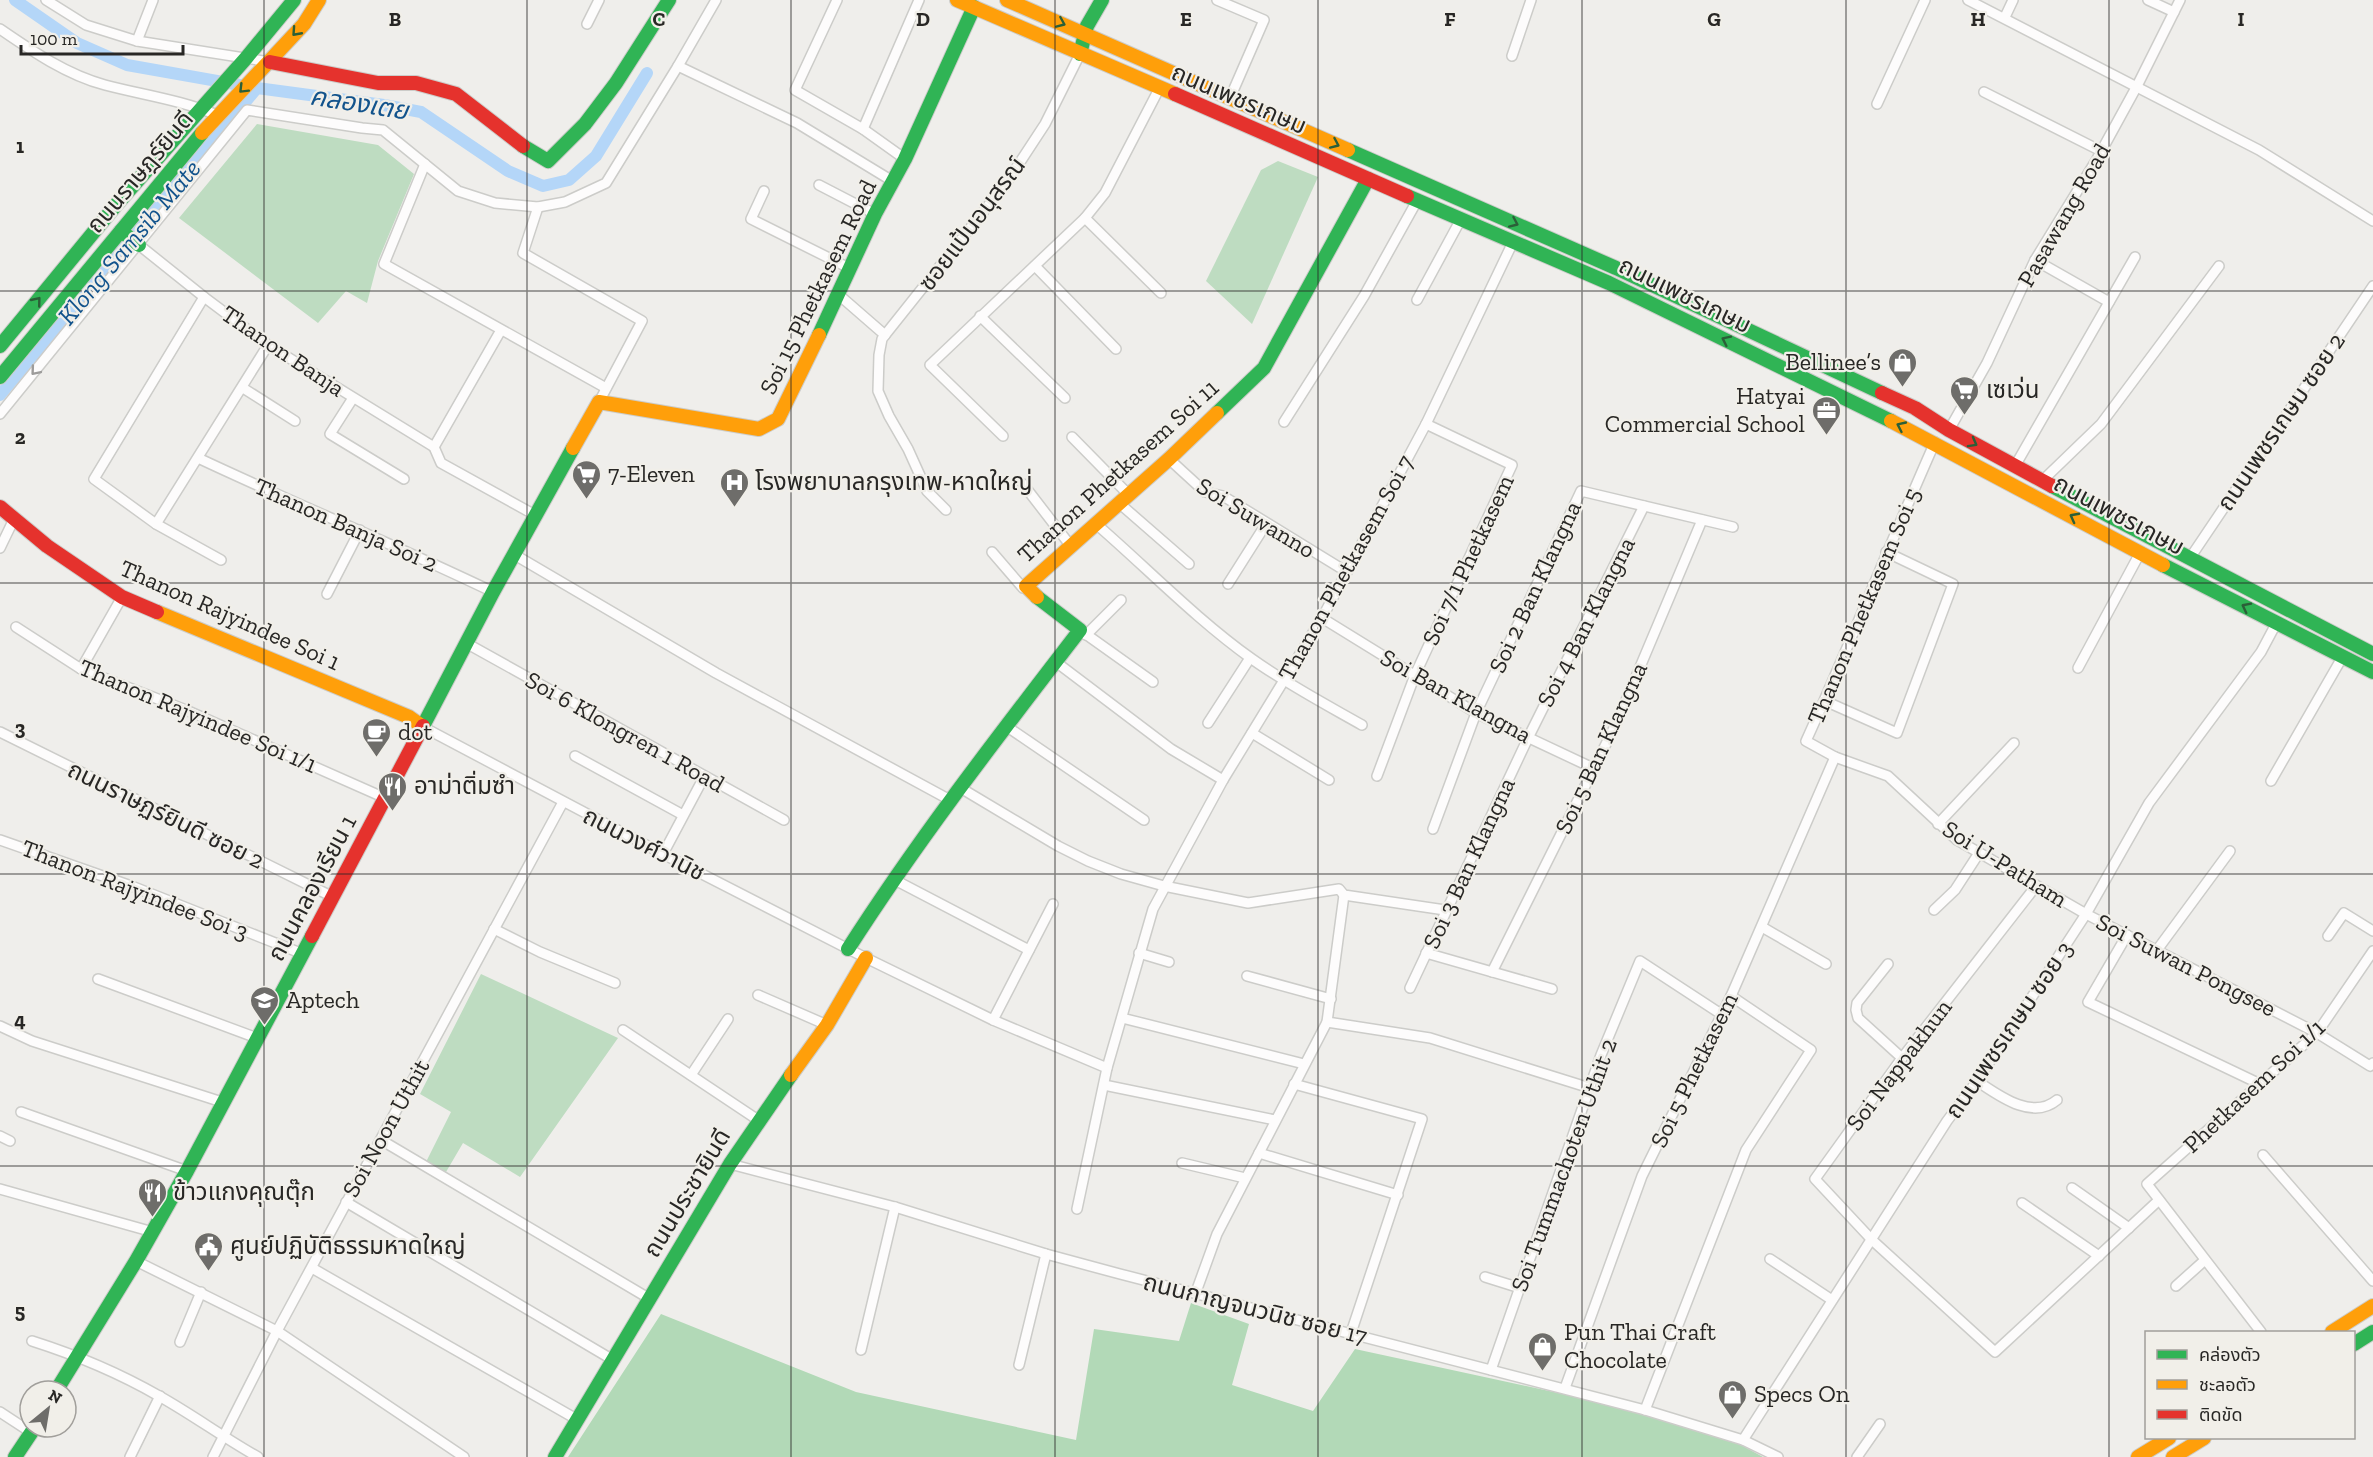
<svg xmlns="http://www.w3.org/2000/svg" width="2373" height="1457" font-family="'Zilla Slab','Noto Sans Thai',serif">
	<rect width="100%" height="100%" fill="#efeeeb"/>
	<g fill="#bedcc1">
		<path d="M257,124L378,145L414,174L378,261L367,303L346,291L318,323L179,218Z"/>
		<path d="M1278,161L1318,177L1252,324L1206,281L1261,170Z"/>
		<path d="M481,974L618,1038L520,1177L463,1143L446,1172L425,1164L451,1112L420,1094Z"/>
	</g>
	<path fill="#b2d9b7" d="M1191,1303L1249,1324L1232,1385L1313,1411L1355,1349L1614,1405L1732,1440L1763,1457H568L661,1314L856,1392L1076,1440L1094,1329L1179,1341Z"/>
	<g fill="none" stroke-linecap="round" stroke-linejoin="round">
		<g stroke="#b4d6f8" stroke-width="12">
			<path d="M15,0L77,43L127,65L257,88L384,105L421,112L508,171L543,186L569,180L596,156L647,73"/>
			<path d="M0,395L257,88"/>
		</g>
		<defs>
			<g id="street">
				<path d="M46,0L86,25L137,41L270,62"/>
				<path d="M837,0L795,90L863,129L905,159"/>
				<path d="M1217,0L1264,20L1230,98"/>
				<path d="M1968,0L2259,150L2373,221"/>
				<path d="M2148,0L2174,12"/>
				<path d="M2005,17L2013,0"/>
				<path d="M587,24L599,0"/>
				<path d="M0,29C32,51 67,75 105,85C143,95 181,100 217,115"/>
				<path d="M137,41L153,0"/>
				<path d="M1512,56L1531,0"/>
				<path d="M678,66L797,123L894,182"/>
				<path d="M1984,92L2101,151"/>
				<path d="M1877,104L1925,0"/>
				<path d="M863,129L919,0"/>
				<path d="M425,164L384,264L606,388"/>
				<path d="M819,185L875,214"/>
				<path d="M764,191L751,219L851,269"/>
				<path d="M538,207L523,253L642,321L599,402"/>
				<path d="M1085,218L1161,293"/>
				<path d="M139,245L204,297L268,345L434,447L441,463L535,515"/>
				<path d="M2035,260L2109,302"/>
				<path d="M1035,266L1116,349"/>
				<path d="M839,295L885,335L1007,182L1045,124L1080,54"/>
				<path d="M204,297L94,479L156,524L221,560"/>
				<path d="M1417,300L1461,219"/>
				<path d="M980,316L1065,398"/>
				<path d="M885,335L882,339L879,355L878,391L889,416L908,449L927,491L946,510"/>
				<path d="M243,388L295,421"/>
				<path d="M353,398L330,434L404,479"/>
				<path d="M0,414L247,110L362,128L383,130L458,191L495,203L538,207L565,202L606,183L678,66L716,0"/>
				<path d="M1284,422L1364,296L1418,199"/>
				<path d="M1949,430L1987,363L2035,260L2097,159L2137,86L2180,0"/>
				<path d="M1003,436L930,365L1085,218L1105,193L1159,89"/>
				<path d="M1072,437L1128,494"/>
				<path d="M1935,442C1891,541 1851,642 1806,741L1835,757L1888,776L1957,840L2086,914L2317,1033L2370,1066L2373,1063"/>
				<path d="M434,447L501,330"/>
				<path d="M198,458C296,504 395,545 493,592"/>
				<path d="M1169,459L1205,492L1223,496L1347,572"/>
				<path d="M2015,466L2135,257"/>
				<path d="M2042,481L2101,424L2219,266"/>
				<path d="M1023,484L1070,545"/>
				<path d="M1119,503L1189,564"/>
				<path d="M1095,523C1147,568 1196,619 1252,659C1287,684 1325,704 1362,725"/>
				<path d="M156,524L268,345"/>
				<path d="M0,548L14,519"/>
				<path d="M992,552L1023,588"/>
				<path d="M515,555L716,673L950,800"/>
				<path d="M2190,558L2373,286"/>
				<path d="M1228,584L1266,524"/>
				<path d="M327,594L360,530"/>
				<path d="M1322,618L1476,713L1593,768"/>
				<path d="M16,627L81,669L186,710L385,798"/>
				<path d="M1080,630L1153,682"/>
				<path d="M1086,635L1121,600"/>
				<path d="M466,643L784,820"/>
				<path d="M1056,662L1171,749L1223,780"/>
				<path d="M2078,668L2140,553"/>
				<path d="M81,669L122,597"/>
				<path d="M1825,701L1897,733L1953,584L1886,552"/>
				<path d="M1208,723L1250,658"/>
				<path d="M1006,726L1144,820"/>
				<path d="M423,727L663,854L866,958L993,1020L1107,1068"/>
				<path d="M0,732L333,897"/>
				<path d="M1252,733L1329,780"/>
				<path d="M575,756L683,815"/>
				<path d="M1377,776L1415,675L1512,465L1426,424"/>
				<path d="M2271,781L2343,656"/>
				<path d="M959,787L1058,846L1088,861L1121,874L1164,886L1248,903L1339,889L1344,895L1445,910"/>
				<path d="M1938,824L2014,743"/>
				<path d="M1433,829L1476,713L1581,491L1733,527"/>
				<path d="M0,840L134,887L303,954"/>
				<path d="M663,854L704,777"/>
				<path d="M893,879L1029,950"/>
				<path d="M2036,886L1902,1058L1815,1179L1872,1240L1995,1352L2159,1200"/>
				<path d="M1934,910L1955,890L1979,853"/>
				<path d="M1762,927L1826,964"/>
				<path d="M494,929L540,952L615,983"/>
				<path d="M2127,935L2088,1002L2260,1084"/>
				<path d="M2328,936L2344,913L2373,931"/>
				<path d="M2157,950L2230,851"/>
				<path d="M1139,953L1169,962"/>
				<path d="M1426,953L1552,989"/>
				<path d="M1888,964L1857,1003L1856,1010L1858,1018L1902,1058"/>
				<path d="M1492,972L1616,724L1702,520"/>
				<path d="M1247,976L1331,999"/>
				<path d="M98,979L257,1038"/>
				<path d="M1410,988L1528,738L1644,506"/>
				<path d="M758,995L827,1025"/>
				<path d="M1122,1018L1304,1064"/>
				<path d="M993,1020L1053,904"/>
				<path d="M1327,1022L1430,1038L1590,1088"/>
				<path d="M0,1026L32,1041L222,1102"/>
				<path d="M623,1030L758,1120"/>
				<path d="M691,1075L728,1019"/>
				<path d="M1977,1081C1998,1095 2032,1121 2057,1100"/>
				<path d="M1294,1084L1422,1119L1351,1333"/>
				<path d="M1104,1085L1275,1120"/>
				<path d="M21,1112L187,1171"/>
				<path d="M0,1136L10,1141"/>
				<path d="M381,1140L650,1299"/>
				<path d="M1259,1153L1398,1195"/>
				<path d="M2263,1155L2373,1281"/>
				<path d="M1182,1163L1245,1178"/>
				<path d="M730,1164L895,1207L1046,1254L1120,1274L1645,1410L1743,1440L1778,1457"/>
				<path d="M2072,1188L2129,1228"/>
				<path d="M0,1189L153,1232"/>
				<path d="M346,1202L613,1360"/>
				<path d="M2022,1203L2099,1256"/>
				<path d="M1077,1209L1107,1068L1153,909L1223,780L1322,618L1426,424L1513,242"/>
				<path d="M1770,1259L1832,1300"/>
				<path d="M136,1261L277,1331L464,1457"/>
				<path d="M312,1268L578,1420"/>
				<path d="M1485,1277L1520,1288"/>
				<path d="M2176,1286L2205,1260"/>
				<path d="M1196,1292L1217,1234L1327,1022L1344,895"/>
				<path d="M2261,1332L2147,1184L2317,1033L2373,951"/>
				<path d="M32,1341C76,1355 119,1373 159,1396C193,1415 224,1438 258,1457"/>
				<path d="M180,1342L201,1292"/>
				<path d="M861,1350L895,1207"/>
				<path d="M1019,1365L1046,1254"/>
				<path d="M1491,1370L1601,1055L1640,961L1721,1014"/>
				<path d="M1565,1388L1642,1176L1731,996L1835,757"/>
				<path d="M1645,1410L1746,1150L1811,1050L1731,996"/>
				<path d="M0,1412L32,1433"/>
				<path d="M1743,1440L1947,1121L1977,1081L2086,914L2149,803L2261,652L2277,622"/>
				<path d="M130,1457L160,1396"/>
				<path d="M213,1457L277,1331L563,802"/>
				<path d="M1857,1457L1880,1424"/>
			</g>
			<g id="fast">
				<path d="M1080,54L1087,26L1102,0"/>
				<path d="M523,146L548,161L585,124L616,83L669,0"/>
				<path d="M1348,150L1616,268L1882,393"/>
				<path d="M1407,196L1609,283L1891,421"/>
				<path d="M121,231L139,245"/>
				<path d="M819,335L875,214L905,159L974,7"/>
				<path d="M0,346L116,205L247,57L294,0"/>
				<path d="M0,377L202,133"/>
				<path d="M1217,413L1264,368L1368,179"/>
				<path d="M2052,486L2373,654"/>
				<path d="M2163,565L2373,672"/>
				<path d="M423,726L493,592L573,448"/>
				<path d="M848,949C919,838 1000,734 1080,630L1037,597"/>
				<path d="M2354,1344L2373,1332"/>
				<path d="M56,1391L136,1261L187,1171L312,936"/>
				<path d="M15,1457L35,1427"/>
				<path d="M555,1457L730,1164L791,1075"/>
			</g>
			<g id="slow">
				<path d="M957,0L1175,94"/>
				<path d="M1007,0L1348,150"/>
				<path d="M202,133L304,24L319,0"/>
				<path d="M1891,421L2163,565"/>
				<path d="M573,448L599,402L759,429L778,419L819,335"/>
				<path d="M1037,597L1026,586L1169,459L1217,413"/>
				<path d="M157,612L409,717L423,727"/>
				<path d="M791,1075L827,1025L866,958"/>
				<path d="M2332,1332L2373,1306"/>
				<path d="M2138,1457L2169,1438"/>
				<path d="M2173,1457L2204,1438"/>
			</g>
			<g id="jam">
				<path d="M270,62L378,83H416L456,94L523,146"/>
				<path d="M1175,94L1407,196"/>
				<path d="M1882,393L1915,408L1949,430L2052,486"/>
				<path d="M0,507L47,546L122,597L157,612"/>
				<path d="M312,936L423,726"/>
			</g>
		</defs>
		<use href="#street" stroke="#ccccc9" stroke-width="12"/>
		<use href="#fast" stroke="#ccccc9" stroke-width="16"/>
		<use href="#slow" stroke="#ccccc9" stroke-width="16"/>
		<use href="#jam" stroke="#ccccc9" stroke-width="16"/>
		<use href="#street" stroke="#fdfcfc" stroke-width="9"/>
		<use href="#fast" stroke="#30b455" stroke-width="14"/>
		<use href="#slow" stroke="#ff9f0a" stroke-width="14"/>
		<use href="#jam" stroke="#e5322d" stroke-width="14"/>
	</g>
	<defs><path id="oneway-chevron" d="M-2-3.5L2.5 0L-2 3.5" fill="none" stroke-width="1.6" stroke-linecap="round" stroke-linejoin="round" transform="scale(1.5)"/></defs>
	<g stroke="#2b5f38">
		<use href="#oneway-chevron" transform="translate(1061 23) rotate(23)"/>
		<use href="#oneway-chevron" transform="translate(296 32) rotate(132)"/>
		<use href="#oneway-chevron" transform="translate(243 89) rotate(135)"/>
		<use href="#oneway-chevron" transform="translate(1335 144) rotate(24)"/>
		<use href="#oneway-chevron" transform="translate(1514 223) rotate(24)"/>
		<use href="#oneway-chevron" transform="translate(37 301) rotate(-51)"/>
		<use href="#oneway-chevron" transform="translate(1726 340) rotate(-154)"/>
		<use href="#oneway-chevron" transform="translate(1901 426) rotate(-155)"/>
		<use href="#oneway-chevron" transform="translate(1973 443) rotate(29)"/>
		<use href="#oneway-chevron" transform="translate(2074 517) rotate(-152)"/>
		<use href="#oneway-chevron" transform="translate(2246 607) rotate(-153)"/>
	</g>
	<use stroke="#9d9c9b" href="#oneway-chevron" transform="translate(35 371) rotate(130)"/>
	<path fill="none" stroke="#282725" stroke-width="1.5" stroke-opacity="0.55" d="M264,0V1457M527,0V1457M791,0V1457M1055,0V1457M1318,0V1457M1582,0V1457M1846,0V1457M2109,0V1457M0,291H2373M0,583H2373M0,874H2373M0,1166H2373"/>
	<defs>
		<symbol id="shop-pin" viewBox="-11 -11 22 30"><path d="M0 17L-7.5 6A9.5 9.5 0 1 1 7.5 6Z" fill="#6e6d6a" stroke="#f1efe9"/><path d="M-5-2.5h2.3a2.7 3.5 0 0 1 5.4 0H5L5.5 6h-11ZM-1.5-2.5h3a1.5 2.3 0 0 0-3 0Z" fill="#fff"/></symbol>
		<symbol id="supermarket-pin" viewBox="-11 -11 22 30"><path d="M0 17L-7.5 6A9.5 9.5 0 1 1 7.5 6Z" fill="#6e6d6a" stroke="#f1efe9"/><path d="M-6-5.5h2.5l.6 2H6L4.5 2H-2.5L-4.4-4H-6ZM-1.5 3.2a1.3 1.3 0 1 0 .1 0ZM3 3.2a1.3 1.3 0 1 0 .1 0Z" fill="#fff"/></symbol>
		<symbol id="office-pin" viewBox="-11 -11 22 30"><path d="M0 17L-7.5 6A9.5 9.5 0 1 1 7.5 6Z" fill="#6e6d6a" stroke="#f1efe9"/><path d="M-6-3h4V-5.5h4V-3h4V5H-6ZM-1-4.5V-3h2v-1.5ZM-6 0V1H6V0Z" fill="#fff"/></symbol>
		<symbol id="hospital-pin" viewBox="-11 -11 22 30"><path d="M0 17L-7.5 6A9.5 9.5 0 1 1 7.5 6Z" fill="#6e6d6a" stroke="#f1efe9"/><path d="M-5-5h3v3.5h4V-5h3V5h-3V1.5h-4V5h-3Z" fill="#fff"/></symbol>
		<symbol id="cafe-pin" viewBox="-11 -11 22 30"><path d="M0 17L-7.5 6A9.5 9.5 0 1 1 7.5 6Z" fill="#6e6d6a" stroke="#f1efe9"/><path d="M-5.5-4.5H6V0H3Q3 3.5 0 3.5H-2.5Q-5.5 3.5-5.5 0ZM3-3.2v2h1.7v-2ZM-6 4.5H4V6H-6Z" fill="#fff"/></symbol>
		<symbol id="restaurant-pin" viewBox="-11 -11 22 30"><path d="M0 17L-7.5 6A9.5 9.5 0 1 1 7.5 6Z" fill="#6e6d6a" stroke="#f1efe9"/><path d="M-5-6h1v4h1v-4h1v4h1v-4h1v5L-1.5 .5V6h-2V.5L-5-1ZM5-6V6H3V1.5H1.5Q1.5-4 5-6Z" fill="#fff"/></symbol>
		<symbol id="school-pin" viewBox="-11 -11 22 30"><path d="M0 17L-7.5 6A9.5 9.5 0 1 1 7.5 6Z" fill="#6e6d6a" stroke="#f1efe9"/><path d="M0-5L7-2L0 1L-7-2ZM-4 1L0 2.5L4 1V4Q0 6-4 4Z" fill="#fff"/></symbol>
		<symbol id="civic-pin" viewBox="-11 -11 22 30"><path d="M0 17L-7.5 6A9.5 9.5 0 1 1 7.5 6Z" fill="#6e6d6a" stroke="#f1efe9"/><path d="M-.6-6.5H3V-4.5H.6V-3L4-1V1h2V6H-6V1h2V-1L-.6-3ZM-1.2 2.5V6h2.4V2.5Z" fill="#fff"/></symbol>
	</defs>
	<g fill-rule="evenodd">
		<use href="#shop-pin" x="1886" y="346" width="33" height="45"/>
		<use href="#supermarket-pin" x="1948" y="374" width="33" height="45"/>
		<use href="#office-pin" x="1810" y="394" width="33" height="45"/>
		<use href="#supermarket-pin" x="570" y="458" width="33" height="45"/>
		<use href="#hospital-pin" x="718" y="466" width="33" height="45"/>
		<use href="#cafe-pin" x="360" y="716" width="33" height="45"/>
		<use href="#restaurant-pin" x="376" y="770" width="33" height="45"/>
		<use href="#school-pin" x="248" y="984" width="33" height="45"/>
		<use href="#restaurant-pin" x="136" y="1176" width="33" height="45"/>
		<use href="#civic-pin" x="192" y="1230" width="33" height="45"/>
		<use href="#shop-pin" x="1526" y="1330" width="33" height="45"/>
		<use href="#shop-pin" x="1716" y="1378" width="33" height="45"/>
	</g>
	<g text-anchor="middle" stroke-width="4.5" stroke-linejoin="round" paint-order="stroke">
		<g font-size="24" fill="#282725" stroke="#f1efe9">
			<text transform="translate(1239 99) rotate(23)" y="8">ถนนเพชรเกษม</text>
			<text transform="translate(140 172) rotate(-50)" y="8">ถนนราษฎร์ยินดี</text>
			<text transform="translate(2064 215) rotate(-60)" y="8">Pasawang Road</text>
			<text transform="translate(972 224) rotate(-53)" y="8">ซอยแป้นอนุสรณ์</text>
			<text transform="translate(818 287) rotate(-64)" y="8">Soi 15 Phetkasem Road</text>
			<text transform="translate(1685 295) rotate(26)" y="8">ถนนเพชรเกษม</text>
			<text transform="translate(283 351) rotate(34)" y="8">Thanon Banja</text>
			<text transform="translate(2281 422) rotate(-56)" y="8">ถนนเพชรเกษม ซอย 2</text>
			<text transform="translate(1118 471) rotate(-42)" y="8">Thanon Phetkasem Soi 11</text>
			<text transform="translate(2119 515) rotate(28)" y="8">ถนนเพชรเกษม</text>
			<text transform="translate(1256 518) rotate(31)" y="8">Soi Suwanno</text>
			<text transform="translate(346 525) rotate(24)" y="8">Thanon Banja Soi 2</text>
			<text transform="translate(1468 560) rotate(-65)" y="8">Soi 7/1 Phetkasem</text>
			<text transform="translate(1346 568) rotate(-61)" y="8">Thanon Phetkasem Soi 7</text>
			<text transform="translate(1535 587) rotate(-65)" y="8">Soi 2 Ban Klangna</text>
			<text transform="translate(1864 606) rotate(-67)" y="8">Thanon Phetkasem Soi 5</text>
			<text transform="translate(230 615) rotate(24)" y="8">Thanon Rajyindee Soi 1</text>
			<text transform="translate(1586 622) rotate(-63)" y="8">Soi 4 Ban Klangna</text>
			<text transform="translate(1456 696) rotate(29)" y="8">Soi Ban Klangna</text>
			<text transform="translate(198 716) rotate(23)" y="8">Thanon Rajyindee Soi 1/1</text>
			<text transform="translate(625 732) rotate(29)" y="8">Soi 6 Klongren 1 Road</text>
			<text transform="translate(1601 748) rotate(-65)" y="8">Soi 5 Ban Klangna</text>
			<text transform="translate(166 815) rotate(26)" y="8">ถนนราษฏร์ยินดี ซอย 2</text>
			<text transform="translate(644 844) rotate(27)" y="8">ถนนวงศ์วานิช</text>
			<text transform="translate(1469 863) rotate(-65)" y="8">Soi 3 Ban Klangna</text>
			<text transform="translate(2005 864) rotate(32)" y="8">Soi U-Patham</text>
			<text transform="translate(312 888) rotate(-62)" y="8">ถนนคลองเรียน 1</text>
			<text transform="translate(135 890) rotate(21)" y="8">Thanon Rajyindee Soi 3</text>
			<text transform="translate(2186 965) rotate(27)" y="8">Soi Suwan Pongsee</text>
			<text transform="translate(2009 1030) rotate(-56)" y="8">ถนนเพชรเกษม ซอย 3</text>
			<text transform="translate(1899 1065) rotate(-53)" y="8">Soi Nappakhun</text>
			<text transform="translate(1694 1070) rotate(-64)" y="8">Soi 5 Phetkasem</text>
			<text transform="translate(2254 1086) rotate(-43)" y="8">Phetkasem Soi 1/1</text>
			<text transform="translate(386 1128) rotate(-61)" y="8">Soi Noon Uthit</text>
			<text transform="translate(1564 1165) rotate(-70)" y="8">Soi Tummachoten Uthit 2</text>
			<text transform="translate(687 1193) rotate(-59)" y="8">ถนนประชายินดี</text>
			<text transform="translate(1255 1309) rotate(14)" y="8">ถนนกาญจนวนิช ซอย 17</text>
		</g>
		<g font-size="24" fill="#282725" stroke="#f1efe9" text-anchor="start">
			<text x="1881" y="370" text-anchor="end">Bellinee’s</text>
			<text x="1986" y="398">เซเว่น</text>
			<text x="1805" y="404" text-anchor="end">Hatyai<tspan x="1805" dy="28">Commercial School</tspan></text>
			<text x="608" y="482">7-Eleven</text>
			<text x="755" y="490">โรงพยาบาลกรุงเทพ-หาดใหญ่</text>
			<text x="398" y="740">dot</text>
			<text x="414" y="794">อาม่าติ่มซำ</text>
			<text x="286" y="1008">Aptech</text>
			<text x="173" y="1200">ข้าวแกงคุณตุ๊ก</text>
			<text x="230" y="1254">ศูนย์ปฏิบัติธรรมหาดใหญ่</text>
			<text x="1564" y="1340">Pun Thai Craft<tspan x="1564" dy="28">Chocolate</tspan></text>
			<text x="1754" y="1402">Specs On</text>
		</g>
		<g font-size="26" font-style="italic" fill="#12538c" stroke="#f1efe9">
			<text transform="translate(359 103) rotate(9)" y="9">คลองเตย</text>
			<text transform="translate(129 242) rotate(-50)" y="9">Klong Samsib Mate</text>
		</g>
	</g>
	<g font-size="20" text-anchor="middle" font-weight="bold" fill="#282725" stroke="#f1efe9" stroke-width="4.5" stroke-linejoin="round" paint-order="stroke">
		<text x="395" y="26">B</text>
		<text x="659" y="26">C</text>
		<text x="923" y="26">D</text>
		<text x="1186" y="26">E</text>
		<text x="1450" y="26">F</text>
		<text x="1714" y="26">G</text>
		<text x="1978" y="26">H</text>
		<text x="2241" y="26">I</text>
		<text x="20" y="153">1</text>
		<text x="20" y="444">2</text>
		<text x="20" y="735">3</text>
		<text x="20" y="1027">4</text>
		<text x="20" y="1318">5</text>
	</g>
	<rect x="2145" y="1331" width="210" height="108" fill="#f1efe9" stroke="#a19f9b" stroke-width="1.5"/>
	<rect x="2157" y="1350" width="30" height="9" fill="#30b455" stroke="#a19f9b" stroke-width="1.5"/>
	<text x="2199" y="1361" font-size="18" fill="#282725">คล่องตัว</text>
	<rect x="2157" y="1380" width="30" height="9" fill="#ff9f0a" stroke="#a19f9b" stroke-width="1.5"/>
	<text x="2199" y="1391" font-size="18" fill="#282725">ชะลอตัว</text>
	<rect x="2157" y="1410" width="30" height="9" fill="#e5322d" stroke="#a19f9b" stroke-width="1.5"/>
	<text x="2199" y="1421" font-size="18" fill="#282725">ติดขัด</text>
	<g transform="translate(48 1409) rotate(30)"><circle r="28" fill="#f1efe9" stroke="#a19f9b" stroke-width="1.5"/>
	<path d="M0-4.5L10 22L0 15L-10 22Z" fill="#6e6d6a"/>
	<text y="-9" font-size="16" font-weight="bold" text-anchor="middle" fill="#282725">N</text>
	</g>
	<path d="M21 45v9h162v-9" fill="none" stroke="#282725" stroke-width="3"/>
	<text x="30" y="45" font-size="18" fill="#282725" stroke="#f1efe9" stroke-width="4.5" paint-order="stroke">100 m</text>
</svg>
